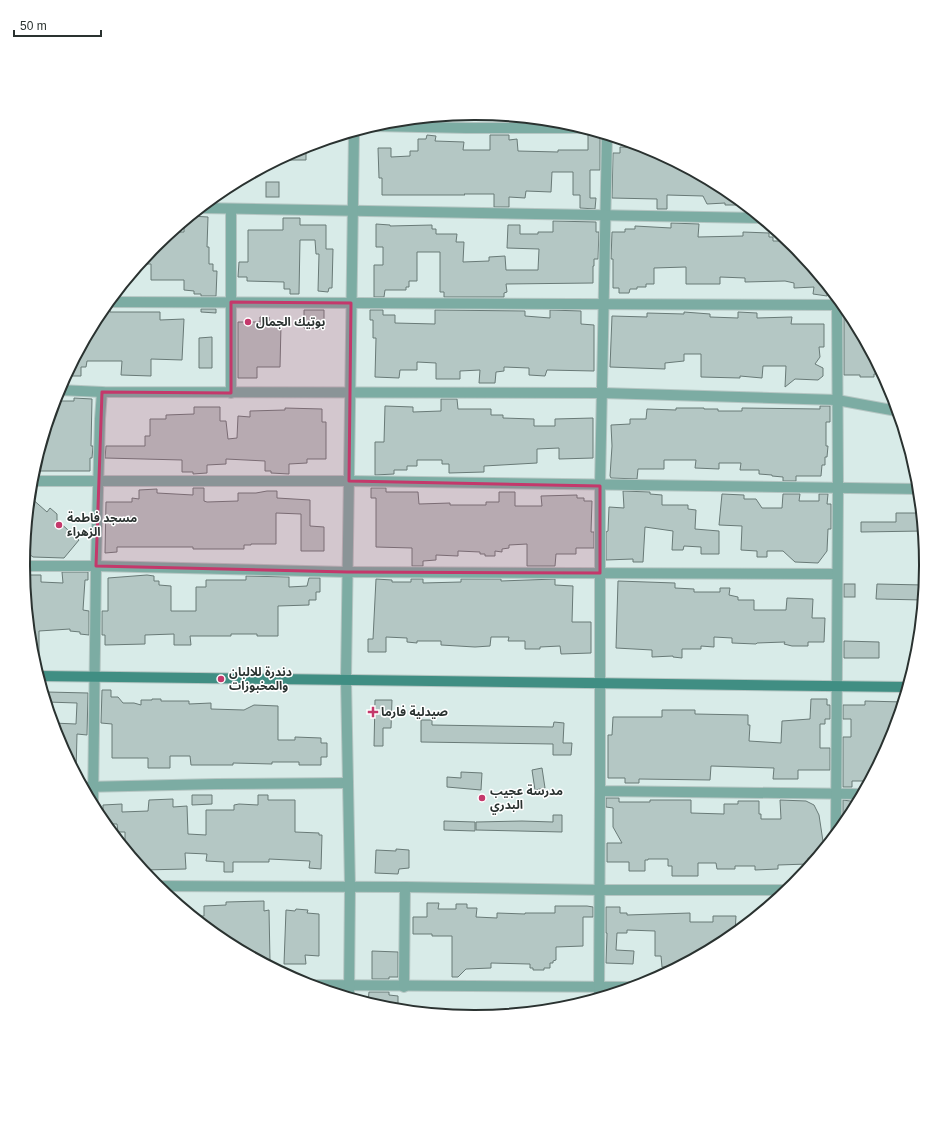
<svg xmlns="http://www.w3.org/2000/svg" width="949" height="1130" font-family="Helvetica,'Noto Sans Arabic',sans-serif">
	<rect width="100%" height="100%" fill="#d8ebe8"/>
	<g fill="#b4c7c4" stroke="#697a77">
		<path d="M588,134H600V170H590V198H596L595,209L580,208V195H573V172H552L551,192L526,191L525,198L509,197V207H494V194H464L465,195H382V178H379L378,148H391V157L410,156V151H418V139H426L427,135L436,136L435,141L464,142L463,150H490V135H509V140L517,139L518,151L558,152V150H588Z"/>
		<path d="M306,147V160H278L302,148Z"/>
		<path d="M620,147L647,148L726,190L735,198L736,205H725V203L707,204L703,196L667,195V209H657V199L612,198L613,153H620Z"/>
		<rect x="266" y="182" width="13" height="15"/>
		<path d="M191,216L208,217L207,247H209V264H213V271H217L216,296H201V294H194V291L184,290V280H151V264H140L155,246L172,232H184V222Z"/>
		<path d="M283,218H300V225H326V249H333L332,288H329L328,292L318,291L319,254H316L315,240H300L299,294H290V289H284V282L247,281V277H238L239,262H248V230H283Z"/>
		<path d="M553,221L596,222V232H599L598,259H594V266H593V283L506,284L507,292L504,293V297H444V292H440V252H417V281H409V287H406V290H385L384,297H374V265H383V247H376V224L390,225V226L432,225V229H436V234H457L456,242H464L463,262L489,261V257L505,256L506,270H538L539,249L507,248L508,225H520V234H538V232H553Z"/>
		<path d="M671,223L699,224L698,237L743,236V232L769,233V237H773V241H789L794,246L828,287L827,296L813,294L814,287L794,288V283L785,281L745,282V278L720,277V284H686V267L654,268V284H646V287H637V289H630L629,293H619V288H613V259H611L612,232H625V229H635V226L671,228Z"/>
		<path d="M105,307L110,308V312H160V320L184,319L182,360L151,359V376L121,375L122,361H87L86,367H81V376H66L99,314Z"/>
		<path d="M201,309H216V313L201,312Z"/>
		<path d="M304,310H324V329L304,328Z"/>
		<path d="M370,310H383V315H395V323L435,324V310L525,311V316L550,318V310L581,311V324L594,325V371L547,370L545,376L529,375V368L504,367V371L496,372L495,383H479L480,370L460,371V379H436V363L417,362V370H400L399,378L375,377L376,338H373V320H370Z"/>
		<path d="M684,312L710,314V317L738,318V312L757,313V318L792,317L791,324H824V347H819L820,357L815,364L823,368V376L818,380L795,379L785,387L786,366H763L762,378L740,376V378L701,377V354H684V361L665,363V369L610,367L612,316L647,317V313L684,314Z"/>
		<path d="M844,316H851L882,374H874V377H860V375H844Z"/>
		<path d="M260,317H269V325H281L280,367H257V378H238V322H260Z"/>
		<path d="M212,337V368H199V338Z"/>
		<path d="M74,398L92,399L91,446H93L92,458H90V471H39V454L55,401H74Z"/>
		<path d="M441,399H457L458,409H491V415H503V418L534,419V426H555V419L593,418V458L559,459V448L537,449V463L484,466V472L449,473V464H442V460H417V466H407V470H394V474L375,475V442H384L385,406L413,407V412L441,411Z"/>
		<path d="M820,406H830V422H826V446H828L827,457H825V465H822L821,476H796V481H783V477L772,476V475L759,474V470H740L741,463H719V469L695,468L696,460H664V469H638L637,479L611,478L610,476L612,446L611,425L630,424V419H646L647,409L676,410V408H704V409H718V411H742V408L820,409Z"/>
		<path d="M194,407H220V421H226L228,439L237,438L238,416L250,417V411L285,410V408L322,409V422H326V459H307V463L289,464V474L271,473V471H265V461L226,459V464L207,465V473L193,474V472H182V460L105,458L106,446H145V436H150V419H166V415L194,414Z"/>
		<path d="M193,488H204V501L207,502L238,501V493H256L267,491H277V498L310,500V526L324,527V551H301V514L276,513V544H251V545H244V549H193V547H117V552L105,553L106,502H132V498L139,499V490L157,489V493L193,495Z"/>
		<path d="M371,488H386V492H418L419,504L450,503V505H486V502H499V492H515V506H542L541,496L577,495V498H584V501H592L591,532H594V548H576V554H556L555,566H527V544L509,545V548L502,549V552L495,551V556H485V554H480V552L458,551V556L436,555V560L423,561V566H412V548L376,547V498H371Z"/>
		<path d="M623,491L650,492V494L662,495V505H688V509L696,510L695,529L719,531V554H701V547L684,546L683,550H672L673,531L645,527L643,562H633V559L606,560V532L608,531L609,507L624,508Z"/>
		<path d="M722,494L744,495V499H756L762,508H782L783,494H800L799,501H819V494H828L827,504H831V529H828L827,551L818,563L795,562L783,551H767V557H757V551L741,550L742,526L719,525Z"/>
		<path d="M30,497L47,512L50,508L57,514V520L79,540L64,558L33,557L24,550Z"/>
		<path d="M896,513H921L923,531L861,532V522H896Z"/>
		<path d="M62,572H88V580H85L83,610L89,611V635L80,634V632L70,631V629L39,631V660H34L32,653L29,625V601H27L25,575H41V582L63,583Z"/>
		<path d="M147,575L154,576V581H159V585L171,586V611H196V587H206V580H246V576L289,577V587L307,586L309,578H320V592H316V600H309V605L278,606V636H257V634H231V636H190L191,645H174V634L145,635V644L105,645V635H102V611H108V578Z"/>
		<path d="M376,579L392,580V582H411V579H423V583L461,582V579H501V581L555,579V585L573,586L572,622H591V653L561,654L560,646L540,647V649H525V641H508L509,637H491L490,646L475,647L441,645V641H417V643L407,642V638L386,637V652H368V639H373Z"/>
		<path d="M618,581L675,583V588L694,589V592H720V588H730L729,595L738,597V600H754V610H786L787,598L813,599L812,618H825L824,642H808V646H792L784,644L785,642L757,643L756,644L732,643V638L714,637V647L701,646V649H682V658L673,657V656L652,657V650L616,648Z"/>
		<rect x="844" y="584" width="11" height="13"/>
		<path d="M877,584L924,585L923,600L876,599Z"/>
		<path d="M844,641L879,642V658H844Z"/>
		<path d="M102,690H111V697H118L123,703H134L141,705V700H152V699H161V701H189V704L211,703V709L244,710L254,705L278,706V740H295V737L321,738V743H327V757H321V765H299V762H272V764L233,763V765H191L190,756H170V768H148V758H112V724L101,723Z"/>
		<path d="M47,692L88,693L87,735L77,734L76,773L57,738L53,723L76,724L77,703L47,702Z"/>
		<path d="M811,699H827V705H830V719H825V724H820V748H830V770H798V779H773L774,768L711,766L710,780L639,779V783H625V778H608V735H612L613,717H662V710H695V714L748,715V725H750L749,741L781,743L782,721L810,719Z"/>
		<path d="M375,700H392L391,728H383V746H374Z"/>
		<path d="M865,701L903,702L892,738L868,781H852V787H843V737H851V719H843V705H865Z"/>
		<path d="M421,720H432V725L553,727L554,722L564,723L563,743H572L571,755H553V744L421,742Z"/>
		<path d="M542,768L545,788L535,790L532,770Z"/>
		<path d="M461,772L482,773L481,790L447,787V777L461,778Z"/>
		<path d="M192,795H212V804L192,805Z"/>
		<path d="M258,795H268V800H295V832L319,833V835H322L321,869L309,868L310,861L269,859V862H233V872H224V862L206,861L207,854L185,853L186,869L143,870L125,848V832H118L117,824H106L103,821V805L122,804V812L148,811L149,800L173,799V807L187,806L188,834L206,835V810H234V805L239,804L258,805Z"/>
		<path d="M606,798H619V802H650V800H691V813L724,814V804H738V801H759V814H761V819H781L780,800L806,801L814,805L819,815L824,848L815,858H808V864L778,865V869L755,870V866H735V869H717L716,863H698V876H672V866H668V859H648V860H645V871H629V862H607V843H622L613,827V808L606,807Z"/>
		<path d="M843,800L857,802L850,816L843,825Z"/>
		<path d="M553,815H562V832L476,830V822L522,821L553,822Z"/>
		<path d="M444,821L475,822V831L444,830Z"/>
		<path d="M396,849L409,850V868L399,869L398,874L375,873L376,850L396,851Z"/>
		<path d="M264,901V911L269,910L270,961H262L223,940L194,916H204V906L226,905V902Z"/>
		<path d="M427,903H439L438,909H456V904H467V908H477L476,917L497,918V913L525,914V913H555V906H587L593,907V917H583V946L556,947V960L553,961V963H550V968H544V970H533V968H530V964H528L491,963V968L466,969L458,977H452V936H432V934H413V917H427Z"/>
		<path d="M606,907H620V913H627V915L690,913V922H713V916H736L735,932L725,941L670,970V967H662L661,956H655V931L627,930V933H617L616,950L634,951L633,964L606,963L607,933H606Z"/>
		<path d="M296,909L308,910L307,913L319,914V956L305,955L306,964H284L286,910L295,911Z"/>
		<path d="M372,951L398,952V977H389V979H372Z"/>
		<path d="M369,992H389V995L398,996V1009L386,1008L368,1002Z"/>
	</g>
	<g fill="none" stroke-linecap="round" stroke-linejoin="round">
		<defs>
			<g id="street">
				<path d="M373,126L466,128H581"/>
				<path d="M607,136L600,486V791L861,794"/>
				<path d="M201,208L760,218"/>
				<path d="M109,302L842,305"/>
				<path d="M59,390L102,392L602,393L837,400L897,411"/>
				<path d="M231,393V209"/>
				<path d="M31,481H349L919,489"/>
				<path d="M23,566H96L347,572L837,574"/>
				<path d="M84,787L217,784L348,783"/>
				<path d="M93,804L96,566L100,419L102,392"/>
				<path d="M836,833L838,487L837,299"/>
				<path d="M157,886L405,887L600,890H787"/>
				<path d="M311,985L630,987"/>
				<path d="M404,987L405,887"/>
				<path d="M349,996L350,887L346,679L354,132"/>
				<path d="M599,997L600,791"/>
			</g>
			<path id="secondary" d="M39,676L907,687"/>
		</defs>
		<use href="#street" stroke="#b5c6c3" stroke-width="12"/>
		<use href="#secondary" stroke="#b5c6c3" stroke-width="12"/>
		<use href="#street" stroke="#7caca3" stroke-width="10"/>
		<use href="#secondary" stroke="#408e83" stroke-width="10"/>
	</g>
	<path fill="#c4386b" fill-opacity="0.2" stroke="#c4386b" stroke-width="3" stroke-linejoin="round" d="M231,302L351,303L349,481L600,486V573L347,572L96,566L102,392L231,393Z"/>
	<g fill="#c4386b" stroke="#fff" stroke-width="1.5">
		<circle cx="248" cy="322" r="4"/>
		<circle cx="59" cy="525" r="4"/>
		<circle cx="221" cy="679" r="4"/>
		<path d="M371 706h4v4h4v4h-4v4h-4v-4h-4v-4h4z"/>
		<circle cx="482" cy="798" r="4"/>
	</g>
	<g text-anchor="middle" stroke-width="3" stroke-linejoin="round" paint-order="stroke">
		<g font-size="12" font-weight="bold" fill="#2a3230" stroke="#fff" text-anchor="start">
			<text x="256" y="326">بوتيك الجمال</text>
			<text x="67" y="522">مسجد فاطمة<tspan x="67" dy="14">الزهراء</tspan></text>
			<text x="229" y="676">دندرة للالبان<tspan x="229" dy="14">والمخبوزات</tspan></text>
			<text x="381" y="716">صيدلية فارما</text>
			<text x="490" y="795">مدرسة عجيب<tspan x="490" dy="14">البدري</tspan></text>
		</g>
	</g>
	<path d="M0 0H949V1130H0ZM474 120H475A444 444 0 0 1 919 564V566A444 444 0 0 1 475 1010H474A444 444 0 0 1 30 566V564A444 444 0 0 1 474 120Z" fill="#fff" fill-rule="evenodd"/>
	<path fill="none" stroke="#2a3230" stroke-width="2" d="M474 120H475A444 444 0 0 1 919 564V566A444 444 0 0 1 475 1010H474A444 444 0 0 1 30 566V564A444 444 0 0 1 474 120Z"/>
	<path d="M14 30v6h87v-6" fill="none" stroke="#2a3230" stroke-width="2"/>
	<text x="20" y="30" font-size="12" fill="#2a3230" stroke="#ffffff" stroke-width="3" paint-order="stroke">50 m</text>
</svg>
